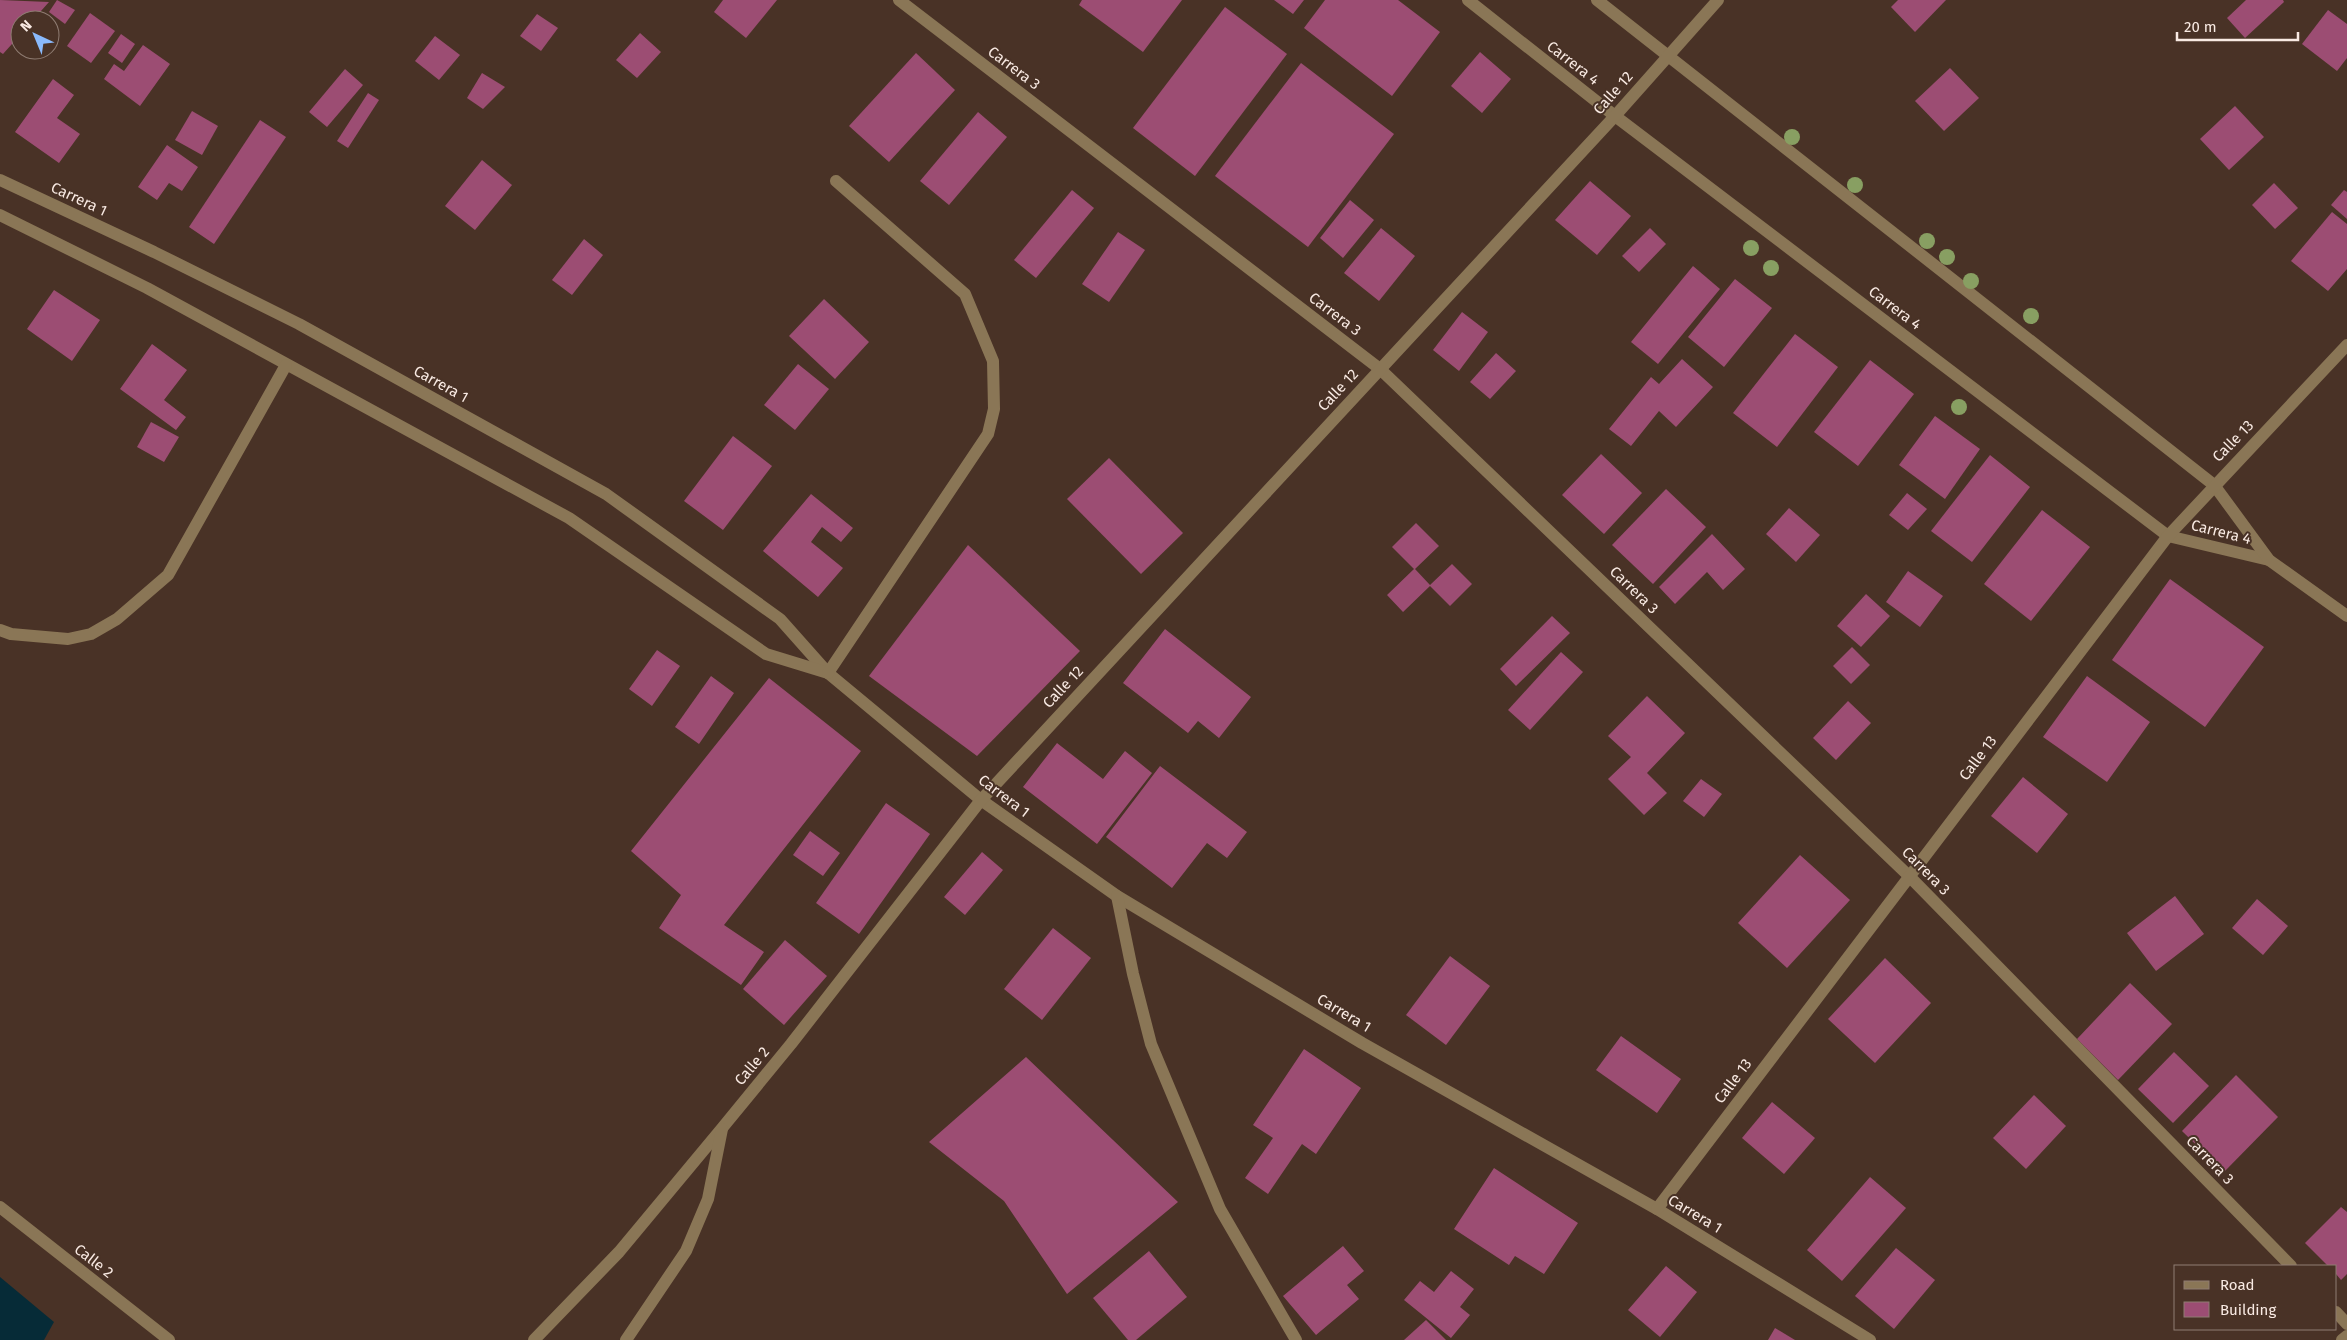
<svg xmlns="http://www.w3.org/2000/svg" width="2347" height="1340" font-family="'Fira Sans',sans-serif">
	<rect width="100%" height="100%" fill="#493226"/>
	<path fill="#062b37" d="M0,1277L54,1322L44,1340H0Z"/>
	<g fill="#9c4d73">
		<path d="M0,0L49,2L33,20H20V35L3,54L0,52Z"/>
		<path d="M57,0L75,10L65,24L49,12Z"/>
		<path d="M723,0H777L746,38L714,12Z"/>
		<path d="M1082,0H1182L1143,52L1079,5Z"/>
		<path d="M1274,0H1304L1293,14Z"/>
		<path d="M1325,0H1398L1440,32L1392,96L1304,28Z"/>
		<path d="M1898,0H1946L1915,32L1891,7Z"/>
		<path d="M2246,0H2283L2284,2L2245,38L2227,18Z"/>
		<path d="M1225,7L1287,54L1195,176L1133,128Z"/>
		<path d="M2328,10L2347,24V58L2337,71L2302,44Z"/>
		<path d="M90,13L115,31L91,63L67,46Z"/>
		<path d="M537,14L558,28L541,51L520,36Z"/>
		<path d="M640,33L661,52L637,78L616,60Z"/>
		<path d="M121,34L135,44L122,63L108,53Z"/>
		<path d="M435,36L460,55L439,80L415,61Z"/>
		<path d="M143,45L170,64L140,106L104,79L114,64L124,71Z"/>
		<path d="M1480,52L1511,79L1482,113L1451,86Z"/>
		<path d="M916,53L955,90L889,162L849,126Z"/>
		<path d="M1301,63L1394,134L1308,247L1215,176Z"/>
		<path d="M1950,68L1979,98L1944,131L1915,101Z"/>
		<path d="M345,69L363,85L327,127L309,112Z"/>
		<path d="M482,73L505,87L483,109L467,98Z"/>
		<path d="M53,79L74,95L57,118L80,134L59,163L15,132Z"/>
		<path d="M368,93L379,100L348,148L337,141Z"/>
		<path d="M2235,106L2264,137L2229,170L2200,139Z"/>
		<path d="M192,111L218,126L202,155L175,140Z"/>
		<path d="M978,112L1007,137L949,205L920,181Z"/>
		<path d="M260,120L286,137L214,244L189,227Z"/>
		<path d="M167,145L198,167L182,191L169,183L157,200L138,187Z"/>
		<path d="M482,160L512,185L475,230L445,206Z"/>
		<path d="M1590,181L1631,216L1597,255L1555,220Z"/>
		<path d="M2274,183L2298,208L2275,229L2252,205Z"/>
		<path d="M1072,190L1094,208L1036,278L1014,260Z"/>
		<path d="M2344,190L2347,192V219L2331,205Z"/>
		<path d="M1350,200L1374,220L1343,258L1320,238Z"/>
		<path d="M2332,212L2347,224V269L2328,291L2291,261Z"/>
		<path d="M1381,228L1415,256L1379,301L1344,273Z"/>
		<path d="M1650,228L1666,244L1639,272L1622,256Z"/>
		<path d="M1118,232L1145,250L1109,302L1082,284Z"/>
		<path d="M584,239L603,255L572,295L552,280Z"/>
		<path d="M1693,266L1720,289L1658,364L1631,342Z"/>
		<path d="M1735,279L1772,308L1724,367L1688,337Z"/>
		<path d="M54,290L100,320L72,361L27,329Z"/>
		<path d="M824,299L869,342L835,379L789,336Z"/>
		<path d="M1462,312L1488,332L1459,371L1433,350Z"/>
		<path d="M1795,334L1838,367L1777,447L1733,413Z"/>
		<path d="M152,344L187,370L164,400L186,417L176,430L120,389Z"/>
		<path d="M1496,353L1516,371L1490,399L1470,382Z"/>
		<path d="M1682,359L1713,387L1676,427L1659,411L1631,446L1609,429L1651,377L1659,384Z"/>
		<path d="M1870,360L1914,394L1858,466L1814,432Z"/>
		<path d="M798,364L829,389L795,430L764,405Z"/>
		<path d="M1935,416L1980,449L1945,499L1899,465Z"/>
		<path d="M151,422L179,437L164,462L137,447Z"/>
		<path d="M733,436L772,466L723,530L684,501Z"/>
		<path d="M1601,454L1642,493L1604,534L1562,495Z"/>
		<path d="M1990,455L2030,487L1972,562L1931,531Z"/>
		<path d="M1109,458L1183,533L1141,574L1067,499Z"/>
		<path d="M1666,489L1706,527L1653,584L1612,545Z"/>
		<path d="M1907,493L1927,509L1908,530L1889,515Z"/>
		<path d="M811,494L853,528L841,542L822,527L811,542L843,568L818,597L763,551Z"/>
		<path d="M1789,508L1820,535L1796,562L1766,534Z"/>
		<path d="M2042,510L2090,547L2031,621L1984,584Z"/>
		<path d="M1416,523L1439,546L1415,569L1430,585L1452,564L1472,584L1450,606L1430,586L1403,612L1387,595L1414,569L1392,547Z"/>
		<path d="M1712,534L1745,569L1723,590L1707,572L1675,604L1659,587Z"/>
		<path d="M968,545L1080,651L977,756L869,676Z"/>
		<path d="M1908,571L1943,596L1920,627L1886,602Z"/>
		<path d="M2170,579L2264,647L2205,727L2112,660Z"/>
		<path d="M1866,594L1890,616L1861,647L1837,626Z"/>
		<path d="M1552,616L1570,633L1516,686L1500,669Z"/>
		<path d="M1165,629L1251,697L1219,738L1198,721L1188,733L1123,683Z"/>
		<path d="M1852,647L1870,665L1851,684L1833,666Z"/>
		<path d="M657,650L680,666L652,706L629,689Z"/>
		<path d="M1561,652L1583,672L1530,730L1508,710Z"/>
		<path d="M711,676L734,693L699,744L675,727Z"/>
		<path d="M2087,676L2150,722L2107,782L2043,737Z"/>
		<path d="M769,678L861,751L724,925L764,952L741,985L659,928L681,895L631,851Z"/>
		<path d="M1647,696L1685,733L1647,773L1667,793L1644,815L1608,779L1631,757L1608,736Z"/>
		<path d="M1848,701L1871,723L1836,760L1813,738Z"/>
		<path d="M1057,743L1103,779L1125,751L1152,773L1097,844L1023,787Z"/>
		<path d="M1160,766L1247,832L1227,858L1207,843L1172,888L1106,837Z"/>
		<path d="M2023,777L2068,814L2037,853L1991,816Z"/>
		<path d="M1701,779L1722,794L1704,817L1683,801Z"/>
		<path d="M886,803L930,834L859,934L816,903Z"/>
		<path d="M810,831L840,853L823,876L793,855Z"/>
		<path d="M982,852L1003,870L965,915L944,897Z"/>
		<path d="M1800,855L1850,900L1787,968L1738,923Z"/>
		<path d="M2175,896L2204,934L2156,971L2127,933Z"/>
		<path d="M2257,899L2288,926L2263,955L2232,928Z"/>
		<path d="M1053,928L1091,958L1042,1020L1004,989Z"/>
		<path d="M785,940L827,976L784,1025L743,989Z"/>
		<path d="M1450,956L1490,986L1446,1045L1406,1015Z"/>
		<path d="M1885,958L1931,1003L1875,1063L1828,1019Z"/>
		<path d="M2130,983L2172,1024L2118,1080L2077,1039Z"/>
		<path d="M1621,1036L1681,1079L1657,1113L1596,1070Z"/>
		<path d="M1304,1049L1361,1088L1316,1154L1302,1144L1268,1194L1245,1178L1273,1138L1253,1125Z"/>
		<path d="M2174,1052L2209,1086L2173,1123L2138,1089Z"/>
		<path d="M1026,1057L1178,1202L1067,1294L1004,1201L929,1142Z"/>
		<path d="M2236,1075L2278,1117L2224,1172L2182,1131Z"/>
		<path d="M2034,1095L2066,1126L2026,1169L1993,1138Z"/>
		<path d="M1772,1102L1815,1138L1784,1174L1742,1138Z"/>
		<path d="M1494,1168L1578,1223L1544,1274L1515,1256L1509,1265L1454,1229Z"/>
		<path d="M1870,1177L1906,1208L1842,1281L1807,1250Z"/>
		<path d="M2341,1207L2347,1212V1274L2341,1280L2336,1274V1266H2328L2305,1243Z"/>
		<path d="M1343,1246L1364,1271L1347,1285L1359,1299L1316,1335L1283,1296Z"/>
		<path d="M1896,1248L1935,1280L1894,1329L1855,1296Z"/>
		<path d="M1149,1251L1187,1297L1136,1340H1128L1093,1298Z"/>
		<path d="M1666,1266L1697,1292L1660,1337L1628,1310Z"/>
		<path d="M1451,1271L1474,1289L1460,1307L1470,1315L1451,1338L1404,1300L1420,1281L1434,1292Z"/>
		<path d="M1426,1320L1446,1340H1404Z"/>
		<path d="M1775,1328L1795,1340H1768Z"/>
	</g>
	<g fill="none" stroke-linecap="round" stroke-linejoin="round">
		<g stroke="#8a7656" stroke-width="12">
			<path d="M899,0L1380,369L1909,876L2291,1266"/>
			<path d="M1468,0L1615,116L2168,536L2269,560"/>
			<path d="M1597,0L2214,485L2269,560L2347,616"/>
			<path d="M0,180L154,252L299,324L606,494L780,619L828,673L981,800L1117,896L1362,1043L1657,1209L1870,1340"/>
			<path d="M0,215L147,288L569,518L766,654L828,673"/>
			<path d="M0,630L11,634L68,639L91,634L117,619L168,575L286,365"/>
			<path d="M828,673L988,434L994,409L993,361L965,294L836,181"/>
			<path d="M1117,896L1133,974L1151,1044L1220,1209L1296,1340"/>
			<path d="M0,1207L169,1340"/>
			<path d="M1657,1209L2168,536L2347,345"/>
			<path d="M2336,1312L2347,1324"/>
			<path d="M534,1340L619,1252L723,1127L791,1044L981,800L1615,116L1718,0"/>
			<path d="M626,1340L686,1251L708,1199L722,1129"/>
			<path d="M2342,1340L2347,1336"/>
		</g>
	</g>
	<g fill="#889f62">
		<circle cx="1792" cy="137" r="8"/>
		<circle cx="1855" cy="185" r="8"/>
		<circle cx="1927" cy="241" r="8"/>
		<circle cx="1751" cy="248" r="8"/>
		<circle cx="1947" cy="257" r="8"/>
		<circle cx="1771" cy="268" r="8"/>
		<circle cx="1971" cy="281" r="8"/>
		<circle cx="2031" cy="316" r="8"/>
		<circle cx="1959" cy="407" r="8"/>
	</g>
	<g text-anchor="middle" stroke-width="4" stroke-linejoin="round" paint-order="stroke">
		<g font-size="15" fill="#f9eae3" stroke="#493226">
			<text transform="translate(1573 63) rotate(38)" y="5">Carrera 4</text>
			<text transform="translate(1014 68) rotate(37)" y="5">Carrera 3</text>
			<text transform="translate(1613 93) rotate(-49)" y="5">Calle 12</text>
			<text transform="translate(79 199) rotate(25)" y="5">Carrera 1</text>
			<text transform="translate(1895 308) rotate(37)" y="5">Carrera 4</text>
			<text transform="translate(1335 314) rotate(37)" y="5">Carrera 3</text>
			<text transform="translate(441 384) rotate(29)" y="5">Carrera 1</text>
			<text transform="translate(1338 390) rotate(-47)" y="5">Calle 12</text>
			<text transform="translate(2233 441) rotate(-46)" y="5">Calle 13</text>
			<text transform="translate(2221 532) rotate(14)" y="5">Carrera 4</text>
			<text transform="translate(1634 590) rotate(44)" y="5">Carrera 3</text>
			<text transform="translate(1063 687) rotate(-47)" y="5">Calle 12</text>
			<text transform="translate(1978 758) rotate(-53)" y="5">Calle 13</text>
			<text transform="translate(1004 796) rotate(37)" y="5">Carrera 1</text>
			<text transform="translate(1926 871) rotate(45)" y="5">Carrera 3</text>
			<text transform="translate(1344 1013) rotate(31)" y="5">Carrera 1</text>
			<text transform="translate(752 1066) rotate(-50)" y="5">Calle 2</text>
			<text transform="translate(1733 1081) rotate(-53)" y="5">Calle 13</text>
			<text transform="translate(2210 1160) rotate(46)" y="5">Carrera 3</text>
			<text transform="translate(1695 1214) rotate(31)" y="5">Carrera 1</text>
			<text transform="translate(94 1261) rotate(38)" y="5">Calle 2</text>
		</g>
	</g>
	<rect x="2174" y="1265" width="162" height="65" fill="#493226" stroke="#8f7c72"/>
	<rect x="2184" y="1281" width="25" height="8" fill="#8a7656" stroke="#8f7c72"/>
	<text x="2220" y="1290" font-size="15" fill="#f9eae3">Road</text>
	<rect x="2184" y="1302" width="25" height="15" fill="#9c4d73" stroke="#8f7c72"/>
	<text x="2220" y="1315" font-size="15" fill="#f9eae3">Building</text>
	<g transform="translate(35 35) rotate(316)"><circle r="24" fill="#493226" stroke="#8f7c72"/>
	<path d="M0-4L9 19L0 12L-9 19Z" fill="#8abafc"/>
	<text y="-8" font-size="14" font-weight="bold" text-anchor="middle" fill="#f9eae3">N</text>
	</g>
	<path d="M2177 32v8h121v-8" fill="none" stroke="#f9eae3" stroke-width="2.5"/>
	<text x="2184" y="32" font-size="15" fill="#f9eae3" stroke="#493226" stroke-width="4" paint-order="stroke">20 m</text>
</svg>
